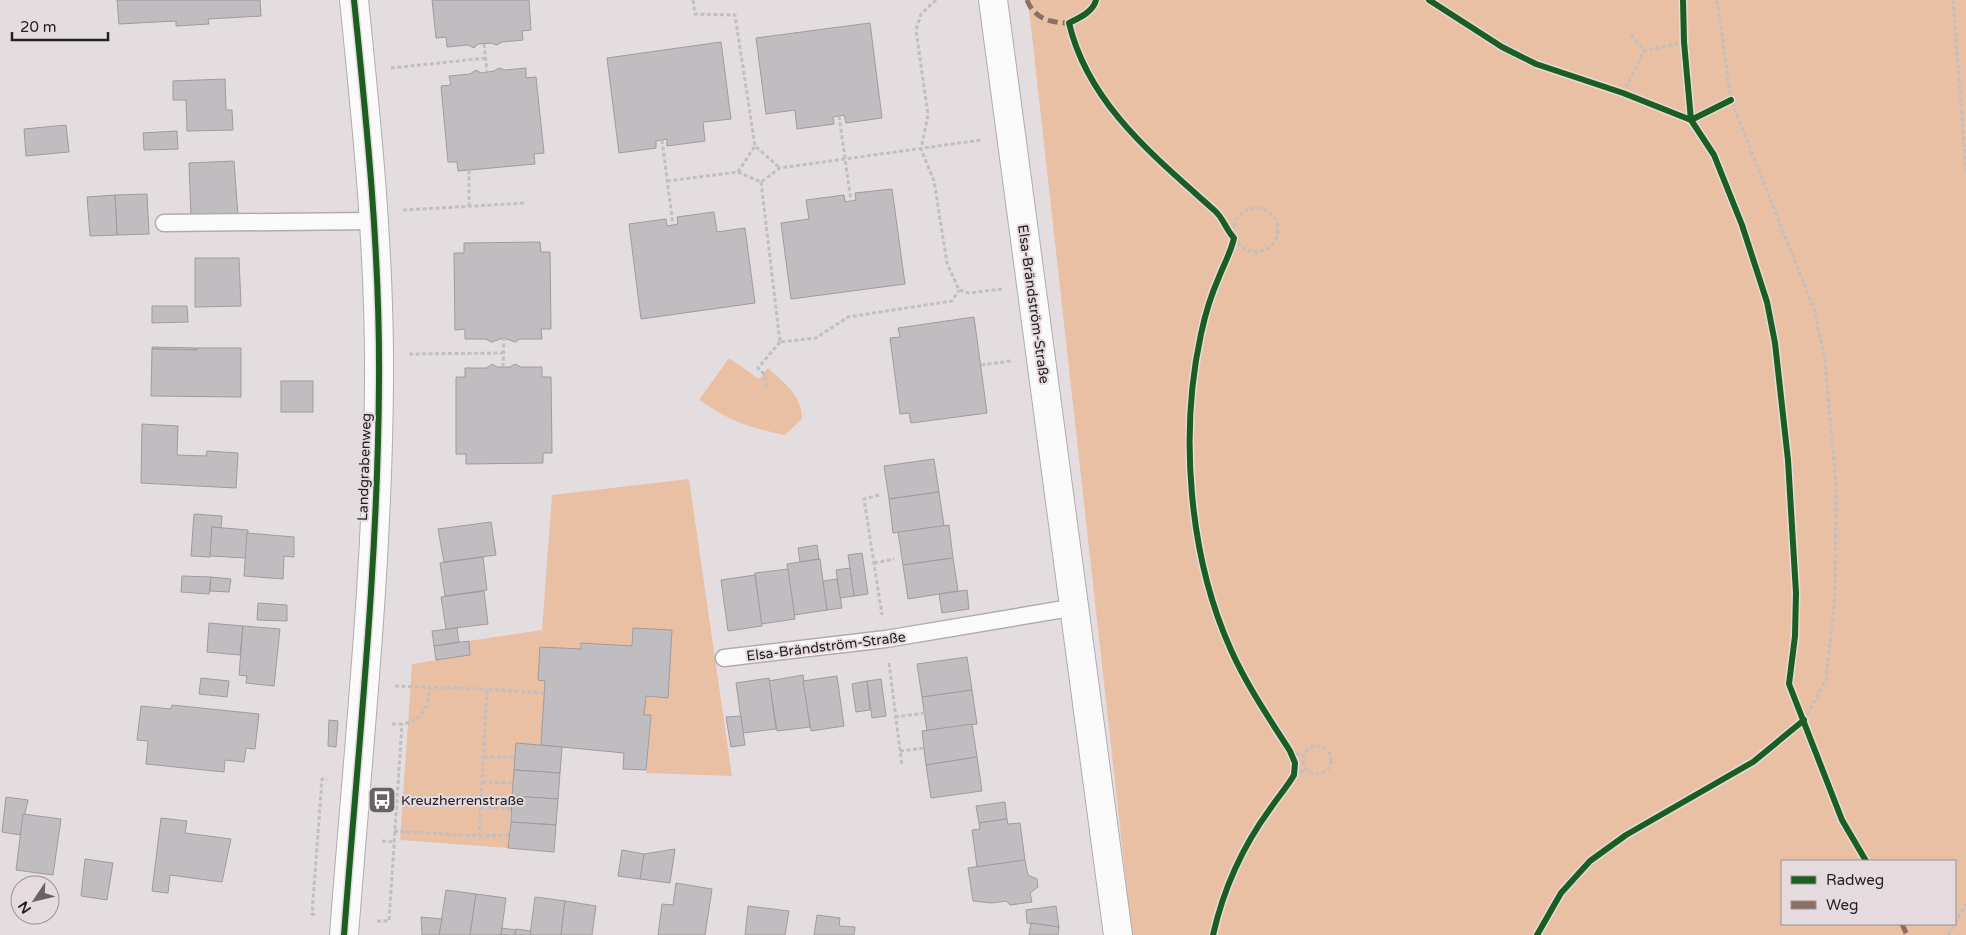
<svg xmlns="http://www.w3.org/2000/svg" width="1966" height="935" font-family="'Varela Round',sans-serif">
	<rect width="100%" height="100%" fill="#e3dde0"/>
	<g fill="#eac0a4" fill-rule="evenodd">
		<path d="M1028,0H1966V935H1132ZM1955,861V924H1782V861Z"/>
		<path d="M729,358L759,379L768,368C785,384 802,395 802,419L785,435C749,428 730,421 699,400Z"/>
		<path d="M689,479L732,776L646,773L651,716L644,715L646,696L668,698L672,630L633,628L632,646L581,643V649L545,681L541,745L516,744L508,848L400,840L412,664L470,655L469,641L542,630L552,495Z"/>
	</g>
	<g fill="#c0bdc0" stroke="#9e9a9d">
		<path d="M117,0H260L261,16L208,19L209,24L176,26V21L119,24Z"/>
		<path d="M432,0H529L531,30L522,31L523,40L502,42L497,45L491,43L478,44L474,48L468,45L447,47L446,37L436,38Z"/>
		<path d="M870,23L882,118L846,123L844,115L833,117L834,124L797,129L795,110L766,114L756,38Z"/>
		<path d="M721,42L731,119L703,122L705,141L667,146V139L662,140L656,141V148L619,153L607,58Z"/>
		<path d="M499,68L505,70L526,68V78L536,77L544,153L534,154L535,164L458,171L457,162H448L441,86L451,85L449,76L470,74L476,70L481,73L494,71Z"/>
		<path d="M225,79L226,110H232L233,130L187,131L186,100H173V81Z"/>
		<path d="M66,125L69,152L26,156L24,129Z"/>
		<path d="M177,131L178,149L144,150L143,133Z"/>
		<path d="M234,161L238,216L191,218L189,163Z"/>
		<path d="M892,189L905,284L791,299L781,223L809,219L806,200L844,195L845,202L856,200L855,193Z"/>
		<path d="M147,194L149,234L117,235L115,195Z"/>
		<path d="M115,195L117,235L90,236L87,197Z"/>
		<path d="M714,212L717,232L745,228L755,303L641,319L629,224L666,219L667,226L673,225L678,224L677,217Z"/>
		<path d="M540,242L541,252H550L551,329H541L542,339H520L515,342L504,338L491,342L486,339H465V329L455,330L454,253H464V243Z"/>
		<path d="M195,258H239L241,306L195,307Z"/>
		<path d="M152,306H187L188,322L152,323Z"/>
		<path d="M974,317L987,413L911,423L909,413L900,414L890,338L900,337L898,328Z"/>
		<path d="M152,347L197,348V350L152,349Z"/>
		<path d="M197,348H241V397L151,396L152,349L197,350Z"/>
		<path d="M492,364L497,367H510L515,364L521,367H542V377H551L552,453H543V463L466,464V454H456V377H465V368H487Z"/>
		<rect x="281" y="381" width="32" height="31"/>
		<path d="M142,424L178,426L177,455L206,456L207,451L238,453L236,488L141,483Z"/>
		<path d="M934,459L939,492L889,499L884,466Z"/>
		<path d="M939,492L944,526L893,533L889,499Z"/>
		<path d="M194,514L222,516L221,528L212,527L210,557L191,556Z"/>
		<path d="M491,522L496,555L444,562L438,529Z"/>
		<path d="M949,525L953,558L903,565L898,532Z"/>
		<path d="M212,527L248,530L246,558L210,556Z"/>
		<path d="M247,533L294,537V557L284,556L283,579L244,576Z"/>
		<path d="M817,545L819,559L800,562L798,548Z"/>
		<path d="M862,553L868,594L854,596L848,555Z"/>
		<path d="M483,557L487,590L445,596L440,563Z"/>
		<path d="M953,558L958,591L908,599L903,565Z"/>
		<path d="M820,559L827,610L794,615L787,564Z"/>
		<path d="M850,568L854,596L840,598L836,570Z"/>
		<path d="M788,569L795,619L761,624L755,573Z"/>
		<path d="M755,575L762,626L728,631L721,580Z"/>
		<path d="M182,576L211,577L209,594L181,592Z"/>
		<path d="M211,577L231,579L229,592L210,591Z"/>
		<path d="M837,579L842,608L827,610L823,581Z"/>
		<path d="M967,590L969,609L942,613L939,594Z"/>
		<path d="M484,591L488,624L446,629L441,597Z"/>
		<path d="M258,603L287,605V621L257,620Z"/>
		<path d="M209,623L243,626L240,655L207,652Z"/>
		<path d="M243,626L280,629L274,686L246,683L247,676L239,675Z"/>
		<path d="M457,628L459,642L434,646L432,631Z"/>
		<path d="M633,628L672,630L668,698L646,696L644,715H651L646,770L623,769L624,753L541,745L545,681L538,680L540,647L581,649V643L632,646Z"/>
		<path d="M469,641L470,655L436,660L434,646Z"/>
		<path d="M967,657L972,690L922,697L917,664Z"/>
		<path d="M803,675L810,727L777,731L769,681Z"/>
		<path d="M837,676L844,726L811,731L803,681Z"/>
		<path d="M201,678L229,681L227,697L199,694Z"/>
		<path d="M769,678L776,729L743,733L736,683Z"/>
		<path d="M881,679L886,716L872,718L867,681Z"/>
		<path d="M867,681L870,710L856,712L852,684Z"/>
		<path d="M972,690L977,724L927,731L922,697Z"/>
		<path d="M172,705L259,714L255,749L246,748L244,762L225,760L224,772L146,764L148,741L137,740L141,706L171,709Z"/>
		<path d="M741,716L745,745L731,747L726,717Z"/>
		<path d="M329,720L338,721L336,747L328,746Z"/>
		<path d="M972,724L977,757L926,765L922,731Z"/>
		<path d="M516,743L562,747L560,773L514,770Z"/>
		<path d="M977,757L982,791L931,798L926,765Z"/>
		<path d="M514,770L560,773L558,799L512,796Z"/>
		<path d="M512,796L558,799L556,825L511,822Z"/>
		<path d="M6,797L28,800L20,835L2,832Z"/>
		<path d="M1005,802L1007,819L979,823L976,806Z"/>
		<path d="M23,814L61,819L53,875L16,870Z"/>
		<path d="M161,818L187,821L185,833L231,839L222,882L170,875L168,893L152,891Z"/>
		<path d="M1007,819L1008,824L1020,823L1025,860L977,867L972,830L980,829L979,823Z"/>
		<path d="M511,822L556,825L554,852L508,848Z"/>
		<path d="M675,849L670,883L640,879L644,854Z"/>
		<path d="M622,850L644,854L640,879L618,876Z"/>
		<path d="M85,859L113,863L107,900L81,896Z"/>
		<path d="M1025,860L1028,875L1037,879L1038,887L1030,893L1032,902L1010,905L1006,901L992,903L973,901L968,868Z"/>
		<path d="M676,883L712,889L705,935H658L662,904L673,905Z"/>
		<path d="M446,890L476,894L470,935H439Z"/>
		<path d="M476,894L506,898L501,935H470Z"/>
		<path d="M535,897L565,901L561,935H530Z"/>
		<path d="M565,901L596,906L592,935H561Z"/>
		<path d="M748,906L789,911L785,935H745Z"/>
		<path d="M1056,906L1059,927L1027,923L1026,910Z"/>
		<path d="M817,915L840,918L839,926L855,927L854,935H814Z"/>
		<path d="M421,917L442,919L439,935H422Z"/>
		<path d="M1031,923L1059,927L1058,935H1029Z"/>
		<path d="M502,928L516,930L515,935H501Z"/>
		<path d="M516,929L531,931L530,935H515Z"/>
	</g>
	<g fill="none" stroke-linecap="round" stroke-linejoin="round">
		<defs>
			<g id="lane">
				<path d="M164,223L373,221"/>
				<path d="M724,658L886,639L1076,607"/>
			</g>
			<path id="street" d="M993,0L1118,935"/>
			<path id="secondary" d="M344,935C358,750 378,566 379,381C380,254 367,126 354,0"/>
		</defs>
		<use href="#lane" stroke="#b0acae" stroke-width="19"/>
		<use href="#street" stroke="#b0acae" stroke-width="30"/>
		<use href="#secondary" stroke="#b0acae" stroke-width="30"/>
		<g stroke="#c1bfbf" stroke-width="3" stroke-dasharray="4 2.5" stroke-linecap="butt">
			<path d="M693,0L695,14L735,15L755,146"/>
			<path d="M936,0L921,14L916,30L928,115L921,149L934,181L947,263L959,290L969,293L1002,289"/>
			<path d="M1717,0L1731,100L1814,309L1825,360L1836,485L1835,596L1826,680L1804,720"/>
			<path d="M1953,0L1966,171"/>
			<path d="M1631,35L1644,51"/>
			<path d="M484,44L487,72"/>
			<path d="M391,68L486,58"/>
			<path d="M1623,93L1644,51L1684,42"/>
			<path d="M839,116L851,201"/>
			<path d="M662,140L673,225"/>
			<path d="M469,170V206"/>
			<path d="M738,172L755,146L780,168"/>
			<path d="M667,181L738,172L761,182L780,168L981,140"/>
			<path d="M761,182L780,342L816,338L848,317L952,301L959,290"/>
			<circle cx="1256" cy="230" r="22"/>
			<path d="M403,210L526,203"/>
			<path d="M409,354L503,353"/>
			<path d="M981,365L1011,361"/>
			<path d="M503,367L504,338"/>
			<path d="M767,387L764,374L758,368L780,342"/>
			<path d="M879,495L864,499L882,615"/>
			<path d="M874,563L894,559"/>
			<path d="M889,663L902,766"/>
			<path d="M395,686L487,689"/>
			<path d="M895,717L925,713"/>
			<path d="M392,724C419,725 427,714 430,688"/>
			<circle cx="1317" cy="760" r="14"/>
			<path d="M900,751L926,748"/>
			<path d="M1290,751L1303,756"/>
			<path d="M484,757H515"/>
			<path d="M1294,775L1306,769"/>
			<path d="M482,782L513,783"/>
			<path d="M481,807L511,809"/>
			<path d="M394,831L479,836L487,689L544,693"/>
			<path d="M479,836L510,835"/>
			<path d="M382,841L394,842"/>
			<path d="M315,915L312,914L322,779L327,780"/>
			<path d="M377,921H389L402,724"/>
			<path d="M1955,923L1966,904"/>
			<path d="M1948,935L1955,924"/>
		</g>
		<use href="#lane" stroke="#fbfafa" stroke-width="16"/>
		<use href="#street" stroke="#fbfafa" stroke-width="28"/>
		<use href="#secondary" stroke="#fbfafa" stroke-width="28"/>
		<g stroke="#8d6e63" stroke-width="5" stroke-dasharray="10 5" stroke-linecap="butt">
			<path d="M1027,0C1034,19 1052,23 1069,23"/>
			<path d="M1902,924L1907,935"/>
		</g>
		<defs>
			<g id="cycleway">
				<path d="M1096,0C1093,12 1079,18 1069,23C1088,104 1155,157 1214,210C1223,217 1226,230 1234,238C1231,252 1224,264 1219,277C1211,295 1205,315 1201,334C1179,434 1189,557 1231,650C1247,686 1269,718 1290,751L1295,763L1294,775C1287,787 1278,797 1270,809C1243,846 1223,891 1213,935"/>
				<path d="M1429,0L1502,47L1536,64L1623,93L1691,120L1731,100"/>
				<path d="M1683,0L1684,42L1691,120L1714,155L1742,225L1767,302L1775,343L1788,460L1796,593L1795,636L1789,684L1842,820L1866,861"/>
				<path d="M344,935C358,750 378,566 379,381C380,254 367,126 354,0"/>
				<path d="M1537,935L1561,893L1590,861L1626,835L1753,762L1804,720"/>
			</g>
		</defs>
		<use href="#cycleway" stroke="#e5dbdf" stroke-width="9"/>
		<use href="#cycleway" stroke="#1b5e20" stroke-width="6"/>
	</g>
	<defs>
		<symbol id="bus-square" viewBox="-11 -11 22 22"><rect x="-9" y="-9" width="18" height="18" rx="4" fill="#676364" stroke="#e5dbdf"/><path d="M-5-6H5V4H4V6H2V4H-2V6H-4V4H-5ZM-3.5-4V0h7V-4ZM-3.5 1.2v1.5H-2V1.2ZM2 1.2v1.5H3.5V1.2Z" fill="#fff"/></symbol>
	</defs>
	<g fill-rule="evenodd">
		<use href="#bus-square" x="366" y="784" width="32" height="32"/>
	</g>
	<g text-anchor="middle" stroke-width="4" stroke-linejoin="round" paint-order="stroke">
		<g font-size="14" fill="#242122" stroke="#e5dbdf">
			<text transform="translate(1034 304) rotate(82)" y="5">Elsa-Brändström-Straße</text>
			<text transform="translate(364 467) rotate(-88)" y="5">Landgrabenweg</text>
			<text transform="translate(826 646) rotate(-7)" y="5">Elsa-Brändström-Straße</text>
		</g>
		<g font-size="14" fill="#242122" stroke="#e5dbdf" text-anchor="start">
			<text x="401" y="805">Kreuzherrenstraße</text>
		</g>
	</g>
	<rect x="1781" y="860" width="175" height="65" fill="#e5dbdf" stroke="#989193"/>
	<rect x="1791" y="876" width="25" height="8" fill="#1b5e20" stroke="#989193"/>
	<text x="1826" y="885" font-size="15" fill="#242122">Radweg</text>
	<rect x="1791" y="901" width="25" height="8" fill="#8d6e63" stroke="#989193"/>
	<text x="1826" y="910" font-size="15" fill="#242122">Weg</text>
	<g transform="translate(35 900) rotate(235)"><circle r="24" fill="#e5dbdf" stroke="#989193"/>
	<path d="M0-4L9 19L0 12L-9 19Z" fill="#676364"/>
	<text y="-8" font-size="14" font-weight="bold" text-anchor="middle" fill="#242122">N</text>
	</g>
	<path d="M12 32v8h96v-8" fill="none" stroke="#242122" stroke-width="2.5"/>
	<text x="20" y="32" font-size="15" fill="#242122" stroke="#e5dbdf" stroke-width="4" paint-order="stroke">20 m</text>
</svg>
